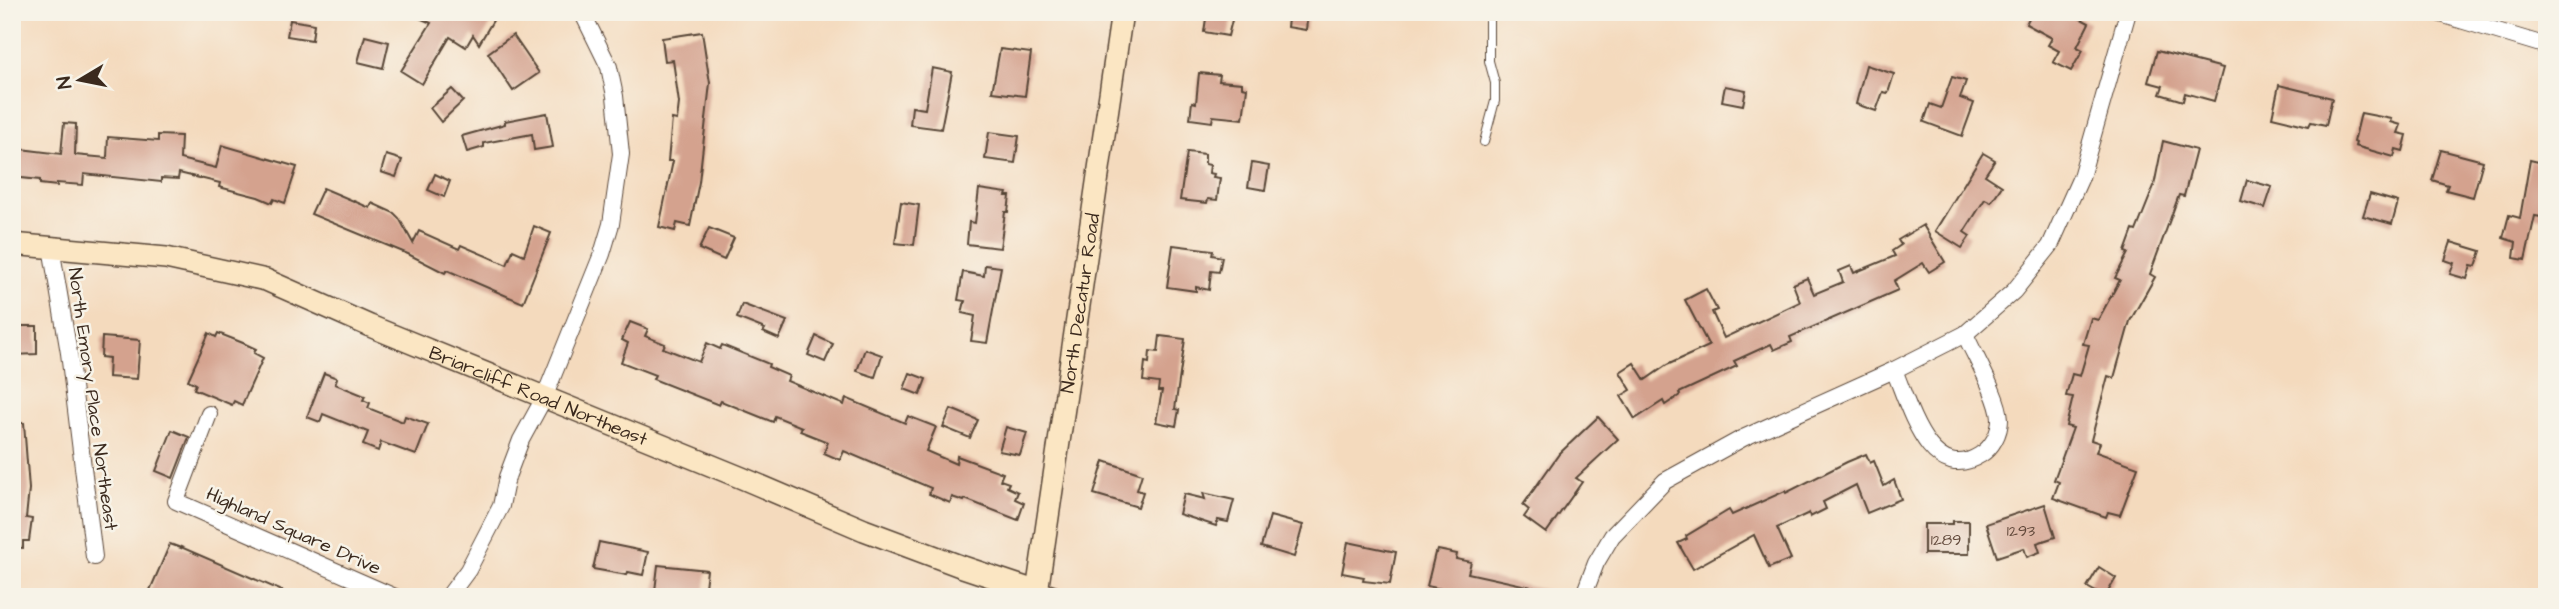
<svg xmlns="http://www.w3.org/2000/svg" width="2559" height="609" font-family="'Architects Daughter',sans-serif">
	<rect width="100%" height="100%" fill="#f7f3e8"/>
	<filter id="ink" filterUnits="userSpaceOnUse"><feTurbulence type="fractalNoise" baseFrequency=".0143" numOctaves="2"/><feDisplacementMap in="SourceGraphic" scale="14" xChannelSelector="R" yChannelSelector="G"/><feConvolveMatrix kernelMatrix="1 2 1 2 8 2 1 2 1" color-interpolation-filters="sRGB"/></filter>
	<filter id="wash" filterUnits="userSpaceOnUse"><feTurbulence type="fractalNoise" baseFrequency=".00686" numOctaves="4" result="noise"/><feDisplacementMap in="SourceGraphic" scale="28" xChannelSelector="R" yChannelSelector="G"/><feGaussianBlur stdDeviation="1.57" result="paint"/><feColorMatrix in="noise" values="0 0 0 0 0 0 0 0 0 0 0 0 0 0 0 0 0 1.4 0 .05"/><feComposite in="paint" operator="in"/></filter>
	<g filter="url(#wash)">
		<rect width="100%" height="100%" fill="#f4dabd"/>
		<g id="blocks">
			<g fill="#d4a28e">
				<path d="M406,12H498L479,44L473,35L466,47L450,37L422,84L401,71L431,23Z"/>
				<path d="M1207,12H1234L1228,36L1204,32Z"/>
				<path d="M1289,12H1308L1306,30L1287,27Z"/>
				<path d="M2032,12H2068L2089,23L2077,47L2083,50L2071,71L2053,62L2059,51L2048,45L2052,38L2026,24Z"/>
				<path d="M290,20L314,24L312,40L287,36Z"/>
				<path d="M702,32L710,83L699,182L690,226L677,223L675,231L659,227L673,161H668L672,119L677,120L679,103L673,60L665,61L662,38Z"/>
				<path d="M513,35L539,73L513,91L488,53Z"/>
				<path d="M365,36L389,42L383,68L358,62Z"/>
				<path d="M1000,49L1031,53L1025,96L992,92Z"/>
				<path d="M2157,51L2223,68L2214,101L2185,93L2183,101L2160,94L2163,86L2148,82Z"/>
				<path d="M1866,65L1894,74L1888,93L1883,92L1876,111L1856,104Z"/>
				<path d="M932,68L952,72L941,129L910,125L912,107L925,109Z"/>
				<path d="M1199,73L1220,75L1219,81L1242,83V87L1247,88L1243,119L1213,116L1212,122L1190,119L1192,102L1196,103Z"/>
				<path d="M1952,77L1966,81L1960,98L1974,103L1962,136L1924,122L1930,104L1941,108Z"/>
				<path d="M2279,85L2332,98L2326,125L2311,122L2309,126L2272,117Z"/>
				<path d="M1725,86L1746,90L1743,105L1722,101Z"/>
				<path d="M452,89L463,101L441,122L430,108Z"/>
				<path d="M547,113L553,147L534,150L532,134L484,143V147L467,152L462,136L505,124V121Z"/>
				<path d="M2361,113L2392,119L2391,122L2401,125L2398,133L2407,135L2403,151L2396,149L2394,157L2355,146L2356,143L2354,142Z"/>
				<path d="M64,123L76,124L75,155L107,158L108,137L158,141V135L181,136L180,159L216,168L222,145L297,167L285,203L274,199L272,203L258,197L219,187L220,183L179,173L178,179L161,178V182L84,174L83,185L57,183V186L40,184V180L12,177V148L61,154Z"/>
				<path d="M989,132L1019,136L1015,163L985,159Z"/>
				<path d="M2163,141L2196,150L2184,196L2179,195L2150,274L2155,277L2130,321L2114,378L2108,376L2091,440L2100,443L2096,452L2138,467L2120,515L2108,512L2106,517L2053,498L2059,482L2054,480L2073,428L2066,426L2073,397L2066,396L2072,374L2080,376L2089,345L2083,344L2091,318L2098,320L2120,280L2115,278L2128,253L2125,252L2133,230L2136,231L2154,186Z"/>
				<path d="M2441,150L2483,161L2473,197L2446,190L2448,185L2432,180Z"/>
				<path d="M1187,152L1205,154V164L1210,165L1209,173L1214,174L1213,177L1220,178L1217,200L1208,199L1207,203L1180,200Z"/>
				<path d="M1983,153L1995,160L1985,175L2002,186L1991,202L1985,199L1964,232L1970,236L1962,248L1935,231Z"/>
				<path d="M386,155L402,160L396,177L381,172Z"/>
				<path d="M2530,160L2547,164V218L2535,216L2525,260L2514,258L2516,242L2503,238L2509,215L2520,218Z"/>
				<path d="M1252,163L1269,166L1265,190L1248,187Z"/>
				<path d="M435,174L450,181L444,197L428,190Z"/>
				<path d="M2247,180L2272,187L2265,208L2241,201Z"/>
				<path d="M323,188L370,208L372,203L394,213L399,218L413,243L419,231L459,249L461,245L507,265L513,250L524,255L534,226L551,233L523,303L447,270L445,273L408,254L311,214Z"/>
				<path d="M979,189L1007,193L1006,196H1010L1008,212H1005L1000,248L967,244L969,222L975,223Z"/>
				<path d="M2370,194L2398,202L2392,224L2363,216Z"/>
				<path d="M901,202L919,205L914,245L895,243Z"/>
				<path d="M1923,225L1945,262L1929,272L1923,263L1894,281L1898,290L1790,337L1792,342L1774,350L1771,344L1734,361L1737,366L1679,393L1680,395L1665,405L1663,401L1635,419L1621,396L1631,390L1620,372L1634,363L1645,380L1667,365L1709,346L1685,300L1706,289L1717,310L1712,312L1724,338L1800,302L1793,284L1807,278L1814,294L1843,282L1839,271L1851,266L1854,273L1895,256L1892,251L1901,245L1898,240Z"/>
				<path d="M709,228L734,238L724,260L699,249Z"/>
				<path d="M2451,242L2481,251L2476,266L2471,265L2467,279L2450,274L2454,263L2445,260Z"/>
				<path d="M1173,245L1213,250L1212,255L1222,257L1219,272L1211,271L1209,290L1196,287V291L1167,287Z"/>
				<path d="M985,265L1001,267L987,343L971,341L975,316L962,313L965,301L958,300L963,272L984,276Z"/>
				<path d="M742,304L787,321L779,339L763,332L765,329L737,318Z"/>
				<path d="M630,322L648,329L645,336L665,344L663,348L699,362L707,343L720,349L722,345L769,364L768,367L789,376L787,381L844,405L846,398L905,423L908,416L936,427L926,451L956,464L957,456L1003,473L1000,480L1009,483L1007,487L1018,492L1015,499L1024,503L1018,520L965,499L964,501L952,497L950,503L929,494L931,488L844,451L840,460L824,453L828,442L800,431L802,427L775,416L773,422L721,401L719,405L653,379L655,375L621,362L628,343L622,340Z"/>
				<path d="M12,326H37V354L12,355Z"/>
				<path d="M209,333L216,337L218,333L243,343L256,349L254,353L263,358L242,405L234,401L232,405L194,389L196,384L188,380Z"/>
				<path d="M816,336L833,344L825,362L808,355Z"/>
				<path d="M1160,336L1185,339L1175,409L1179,410L1176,426L1156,422L1162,391H1158L1159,383L1143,381L1145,362L1149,363L1150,351L1158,352Z"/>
				<path d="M102,337L140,340L137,379L108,377L109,358L101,357Z"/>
				<path d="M865,349L882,355L875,377L857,371Z"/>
				<path d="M324,373L337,378L335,384L365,396L363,400L370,403L368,408L403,422L405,416L428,424L416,455L381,442L378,451L363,445L368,432L323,414L320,422L307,417Z"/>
				<path d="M910,373L926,379L920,395L904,389Z"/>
				<path d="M951,409L978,420L970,438L943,427Z"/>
				<path d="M1598,417L1618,439L1576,478L1582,482L1546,533L1524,517L1529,510L1523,505L1559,454Z"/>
				<path d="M12,423H24L29,489L26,518L32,519L29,541H23V548L12,547Z"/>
				<path d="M1006,427L1027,433L1020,455L999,451Z"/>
				<path d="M172,430L189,437L173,478L156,471Z"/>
				<path d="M1866,454L1870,463L1874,461L1884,486L1894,480L1901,499L1867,513L1856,485L1823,502L1826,509L1810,517L1809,513L1777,528L1791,559L1769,568L1754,535L1693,569L1678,543L1687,539L1686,536L1729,510L1732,515L1785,491L1786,493L1847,462Z"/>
				<path d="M1104,461L1142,474L1137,490L1143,492L1138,507L1094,494Z"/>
				<path d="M1203,493L1234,500L1228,522L1218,520L1216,526L1179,514L1184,494L1205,499Z"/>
				<path d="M2045,504L2055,537L2037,543L2040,552L2027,557L2024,548L1997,557L1986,524Z"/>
				<path d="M1270,516L1303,525L1294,557L1261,547Z"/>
				<path d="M1953,521H1969V554H1924V524H1953Z"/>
				<path d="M599,542L648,552L643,575L628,572L627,575L593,569Z"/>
				<path d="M1348,542L1396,552L1390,584L1363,581L1364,577L1342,573Z"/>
				<path d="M170,544L181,548V547L296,597H147Z"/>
				<path d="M1438,550L1457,554L1456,559L1471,562L1468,573L1550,591L1549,597H1479L1427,586L1435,553H1437Z"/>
				<path d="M658,565L707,570L704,596L655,591Z"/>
				<path d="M2099,567L2116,578L2105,597L2087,587Z"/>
			</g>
		</g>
	</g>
	<g filter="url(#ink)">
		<use href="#blocks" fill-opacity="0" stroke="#574436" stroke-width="2"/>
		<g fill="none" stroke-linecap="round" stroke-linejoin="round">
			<defs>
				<path id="service" d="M1484,142L1495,101V83L1489,61V12"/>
				<g id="minor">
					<path d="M2434,12L2547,46"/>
					<path d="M51,247L69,353L94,557"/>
					<path d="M1894,370C1908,402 1929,487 1980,455C1992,448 2000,433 2000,419C1999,397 1974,355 1965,334"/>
					<path d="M209,414L176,501L395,597"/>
					<path d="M448,597L468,570L501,506L507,477L521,440L544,398L602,254L611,224L621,154L615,96L609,67L582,12"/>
					<path d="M1583,597L1596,563L1612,536L1665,481L1743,438L1894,370L1965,334L2014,291L2050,246L2081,177L2128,12"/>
				</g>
				<g id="secondary">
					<path id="s1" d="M12,244L166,258L266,280L370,326L742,478L864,530L960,566L1053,597"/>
					<path id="s2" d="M1037,592L1122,12"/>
				</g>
			</defs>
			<use href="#service" stroke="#574436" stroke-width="10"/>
			<use href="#minor" stroke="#574436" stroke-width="18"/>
			<use href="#secondary" stroke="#574436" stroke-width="24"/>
			<use href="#service" stroke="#fff" stroke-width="8"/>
			<use href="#minor" stroke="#fff" stroke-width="16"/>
			<use href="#secondary" stroke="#fbe6c3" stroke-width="21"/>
		</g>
	</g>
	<g text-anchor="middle" stroke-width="5" stroke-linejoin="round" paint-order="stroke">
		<g font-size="16" fill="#61483a">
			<text x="2021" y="536">1293</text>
			<text x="1946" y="545">1289</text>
		</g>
		<g font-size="19" fill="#3b2a1e" stroke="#f7f3e8">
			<text dy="7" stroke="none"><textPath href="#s2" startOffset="292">North Decatur Road</textPath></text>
			<text dy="7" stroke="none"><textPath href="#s1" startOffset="553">Briarcliff Road Northeast</textPath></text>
			<text transform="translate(94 399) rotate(82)" y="7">North Emory Place Northeast</text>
			<text transform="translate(294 530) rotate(24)" y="7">Highland Square Drive</text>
		</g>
	</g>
	<rect width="2559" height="609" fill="none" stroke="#f7f3e8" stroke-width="42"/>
	<g transform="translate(80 80) rotate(260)" stroke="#f7f3e8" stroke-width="5" paint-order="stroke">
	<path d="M0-5L12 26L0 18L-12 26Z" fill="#3b2a1e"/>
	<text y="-10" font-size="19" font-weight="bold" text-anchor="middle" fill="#3b2a1e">N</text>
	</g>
</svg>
